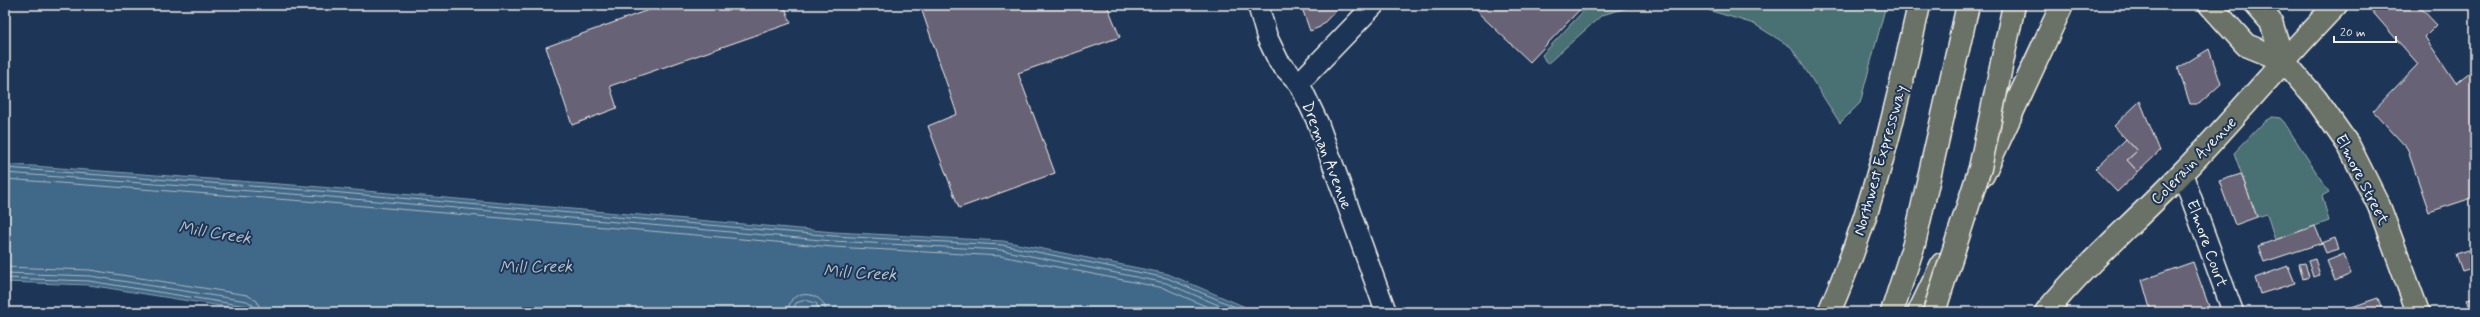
<svg xmlns="http://www.w3.org/2000/svg" width="2480" height="317" font-family="Mynerve,sans-serif">
	<rect width="100%" height="100%" fill="#1d3557"/>
	<filter id="ink" filterUnits="userSpaceOnUse"><feTurbulence type="fractalNoise" baseFrequency=".025" numOctaves="2"/><feDisplacementMap in="SourceGraphic" scale="8" xChannelSelector="R" yChannelSelector="G"/><feConvolveMatrix kernelMatrix="1 2 1 2 8 2 1 2 1" color-interpolation-filters="sRGB"/></filter>
	<g filter="url(#ink)">
		<g fill="#486f73" stroke="#9eb0ae">
			<path d="M1589,5H1637L1602,15L1547,64L1542,55Z"/>
			<path d="M1692,5H1886L1860,103L1840,123L1791,47L1754,24Z"/>
			<path d="M2272,117L2280,118L2284,122L2329,192L2322,196L2329,221L2275,240L2267,214L2257,217L2234,153L2265,121Z"/>
		</g>
		<path fill="#416888" stroke="#899fae" d="M5,164L320,187L834,232L1003,241L1168,274L1257,312H825L805,309L790,312H258L89,285L5,282Z"/>
		<g fill="none" stroke-linecap="round" stroke-linejoin="round">
			<g stroke="#acbac2" stroke-width="1">
				<path d="M5,168L319,191L834,236L1002,245L1167,278L1247,312"/>
				<path d="M5,173L319,196L833,241L1001,250L1166,283L1235,312"/>
				<path d="M5,179L318,202L833,247L1001,256L1164,288L1219,312"/>
				<path d="M5,267L90,270L247,295L257,301L261,312"/>
				<path d="M5,273L90,276L247,301L253,305L255,312"/>
				<path d="M5,278L89,281L246,306L250,312"/>
				<path d="M786,312L792,299C804,290 825,295 826,312"/>
				<path d="M792,312L796,303L805,300L816,303L820,312"/>
			</g>
		</g>
		<g fill="#676277" stroke="#f4f1e8">
			<path d="M662,5H784L791,23L610,86L617,108L572,125L546,47Z"/>
			<path d="M920,5H1107L1120,37L1018,73L1055,173L959,208L928,126L957,114Z"/>
			<path d="M1301,5H1341L1320,27L1310,31Z"/>
			<path d="M1470,5H1584L1530,62Z"/>
			<path d="M2373,5H2418L2437,25L2425,37L2456,83L2475,68V197L2429,212L2407,148L2373,111L2418,64L2370,9Z"/>
			<path d="M2209,49L2221,84L2199,104H2190L2178,68Z"/>
			<path d="M2140,101L2160,151L2138,172L2127,160L2137,151L2114,126Z"/>
			<path d="M2126,139L2137,151L2127,160L2138,172L2117,192L2095,169Z"/>
			<path d="M2241,174L2257,217L2235,225L2219,181Z"/>
			<path d="M2315,226L2322,243L2264,262L2258,246Z"/>
			<path d="M2335,238L2339,249L2326,253L2322,243Z"/>
			<path d="M2475,248V267L2462,271L2456,254Z"/>
			<path d="M2344,254L2351,274L2335,281L2327,261Z"/>
			<path d="M2315,259L2320,275L2313,277L2308,261Z"/>
			<path d="M2193,262L2211,312H2151L2142,280Z"/>
			<path d="M2305,263L2309,277L2303,279L2299,264Z"/>
			<path d="M2288,266L2295,283L2260,294L2255,278Z"/>
			<path d="M2475,297V312H2471L2467,299Z"/>
			<path d="M2378,298L2383,312H2337Z"/>
		</g>
		<g fill="none" stroke-linecap="round" stroke-linejoin="round">
			<defs>
				<g id="minor">
					<path d="M1258,5L1267,37L1279,62L1299,83L1318,123L1386,312"/>
					<path d="M1299,83L1374,5"/>
					<path d="M2182,173L2233,312"/>
				</g>
				<g id="major">
					<path d="M2210,5L2246,45L2283,60"/>
					<path d="M2256,5L2271,22L2283,60L2316,99L2349,146L2379,206L2418,312"/>
					<path d="M2046,312C2087,262 2137,220 2182,173C2235,119 2283,59 2336,5"/>
				</g>
				<g id="highway">
					<path d="M1983,175L2062,5"/>
					<path d="M1829,312C1872,215 1896,109 1919,5"/>
					<path d="M1892,312L1914,244L1968,5"/>
					<path d="M1919,312L1942,264"/>
				</g>
			</defs>
			<use href="#minor" stroke="#f4f1e8" stroke-width="23"/>
			<use href="#major" stroke="#f4f1e8" stroke-width="25"/>
			<use href="#highway" stroke="#f4f1e8" stroke-width="25"/>
			<use href="#minor" stroke="#1d3557" stroke-width="20"/>
			<use href="#major" stroke="#6a7166" stroke-width="22"/>
			<use href="#highway" stroke="#6a7166" stroke-width="22"/>
			<defs>
				<path id="highway-bridge" d="M1934,312L1980,168L2014,5"/>
			</defs>
			<use href="#highway-bridge" stroke="#f4f1e8" stroke-width="25" stroke-linecap="butt"/>
			<use href="#highway-bridge" stroke="#6a7166" stroke-width="22"/>
		</g>
	</g>
	<g text-anchor="middle" stroke-width="4" stroke-linejoin="round" paint-order="stroke">
		<g font-size="16" fill="#f4f1e8" stroke="#1d3557">
			<text transform="translate(1328 155) rotate(69)" y="6">Dreman Avenue</text>
			<text transform="translate(1879 160) rotate(-74)" y="6">Northwest Expressway</text>
			<text transform="translate(2193 160) rotate(-46)" y="6">Colerain Avenue</text>
			<text transform="translate(2363 179) rotate(63)" y="6">Elmore Street</text>
			<text transform="translate(2208 243) rotate(70)" y="6">Elmore Court</text>
		</g>
		<g font-size="17" font-style="italic" fill="#b5c1c6" stroke="#1d3557">
			<text transform="translate(215 232) rotate(9)" y="6">Mill Creek</text>
			<text transform="translate(536 266) rotate(-1)" y="6">Mill Creek</text>
			<text transform="translate(860 272) rotate(3)" y="6">Mill Creek</text>
		</g>
	</g>
	<rect width="2480" height="317" fill="none" stroke="#1d3557" stroke-width="20"/>
	<rect x="10" y="10" width="2460" height="297" fill="none" stroke="#f4f1e8" stroke-width="1.5" filter="url(#ink)"/>
	<path d="M2334 36v6h62v-6" fill="none" stroke="#f4f1e8" stroke-width="2"/>
	<text x="2340" y="36" font-size="12" fill="#f4f1e8" stroke="#1d3557" stroke-width="3" paint-order="stroke">20 m</text>
</svg>
